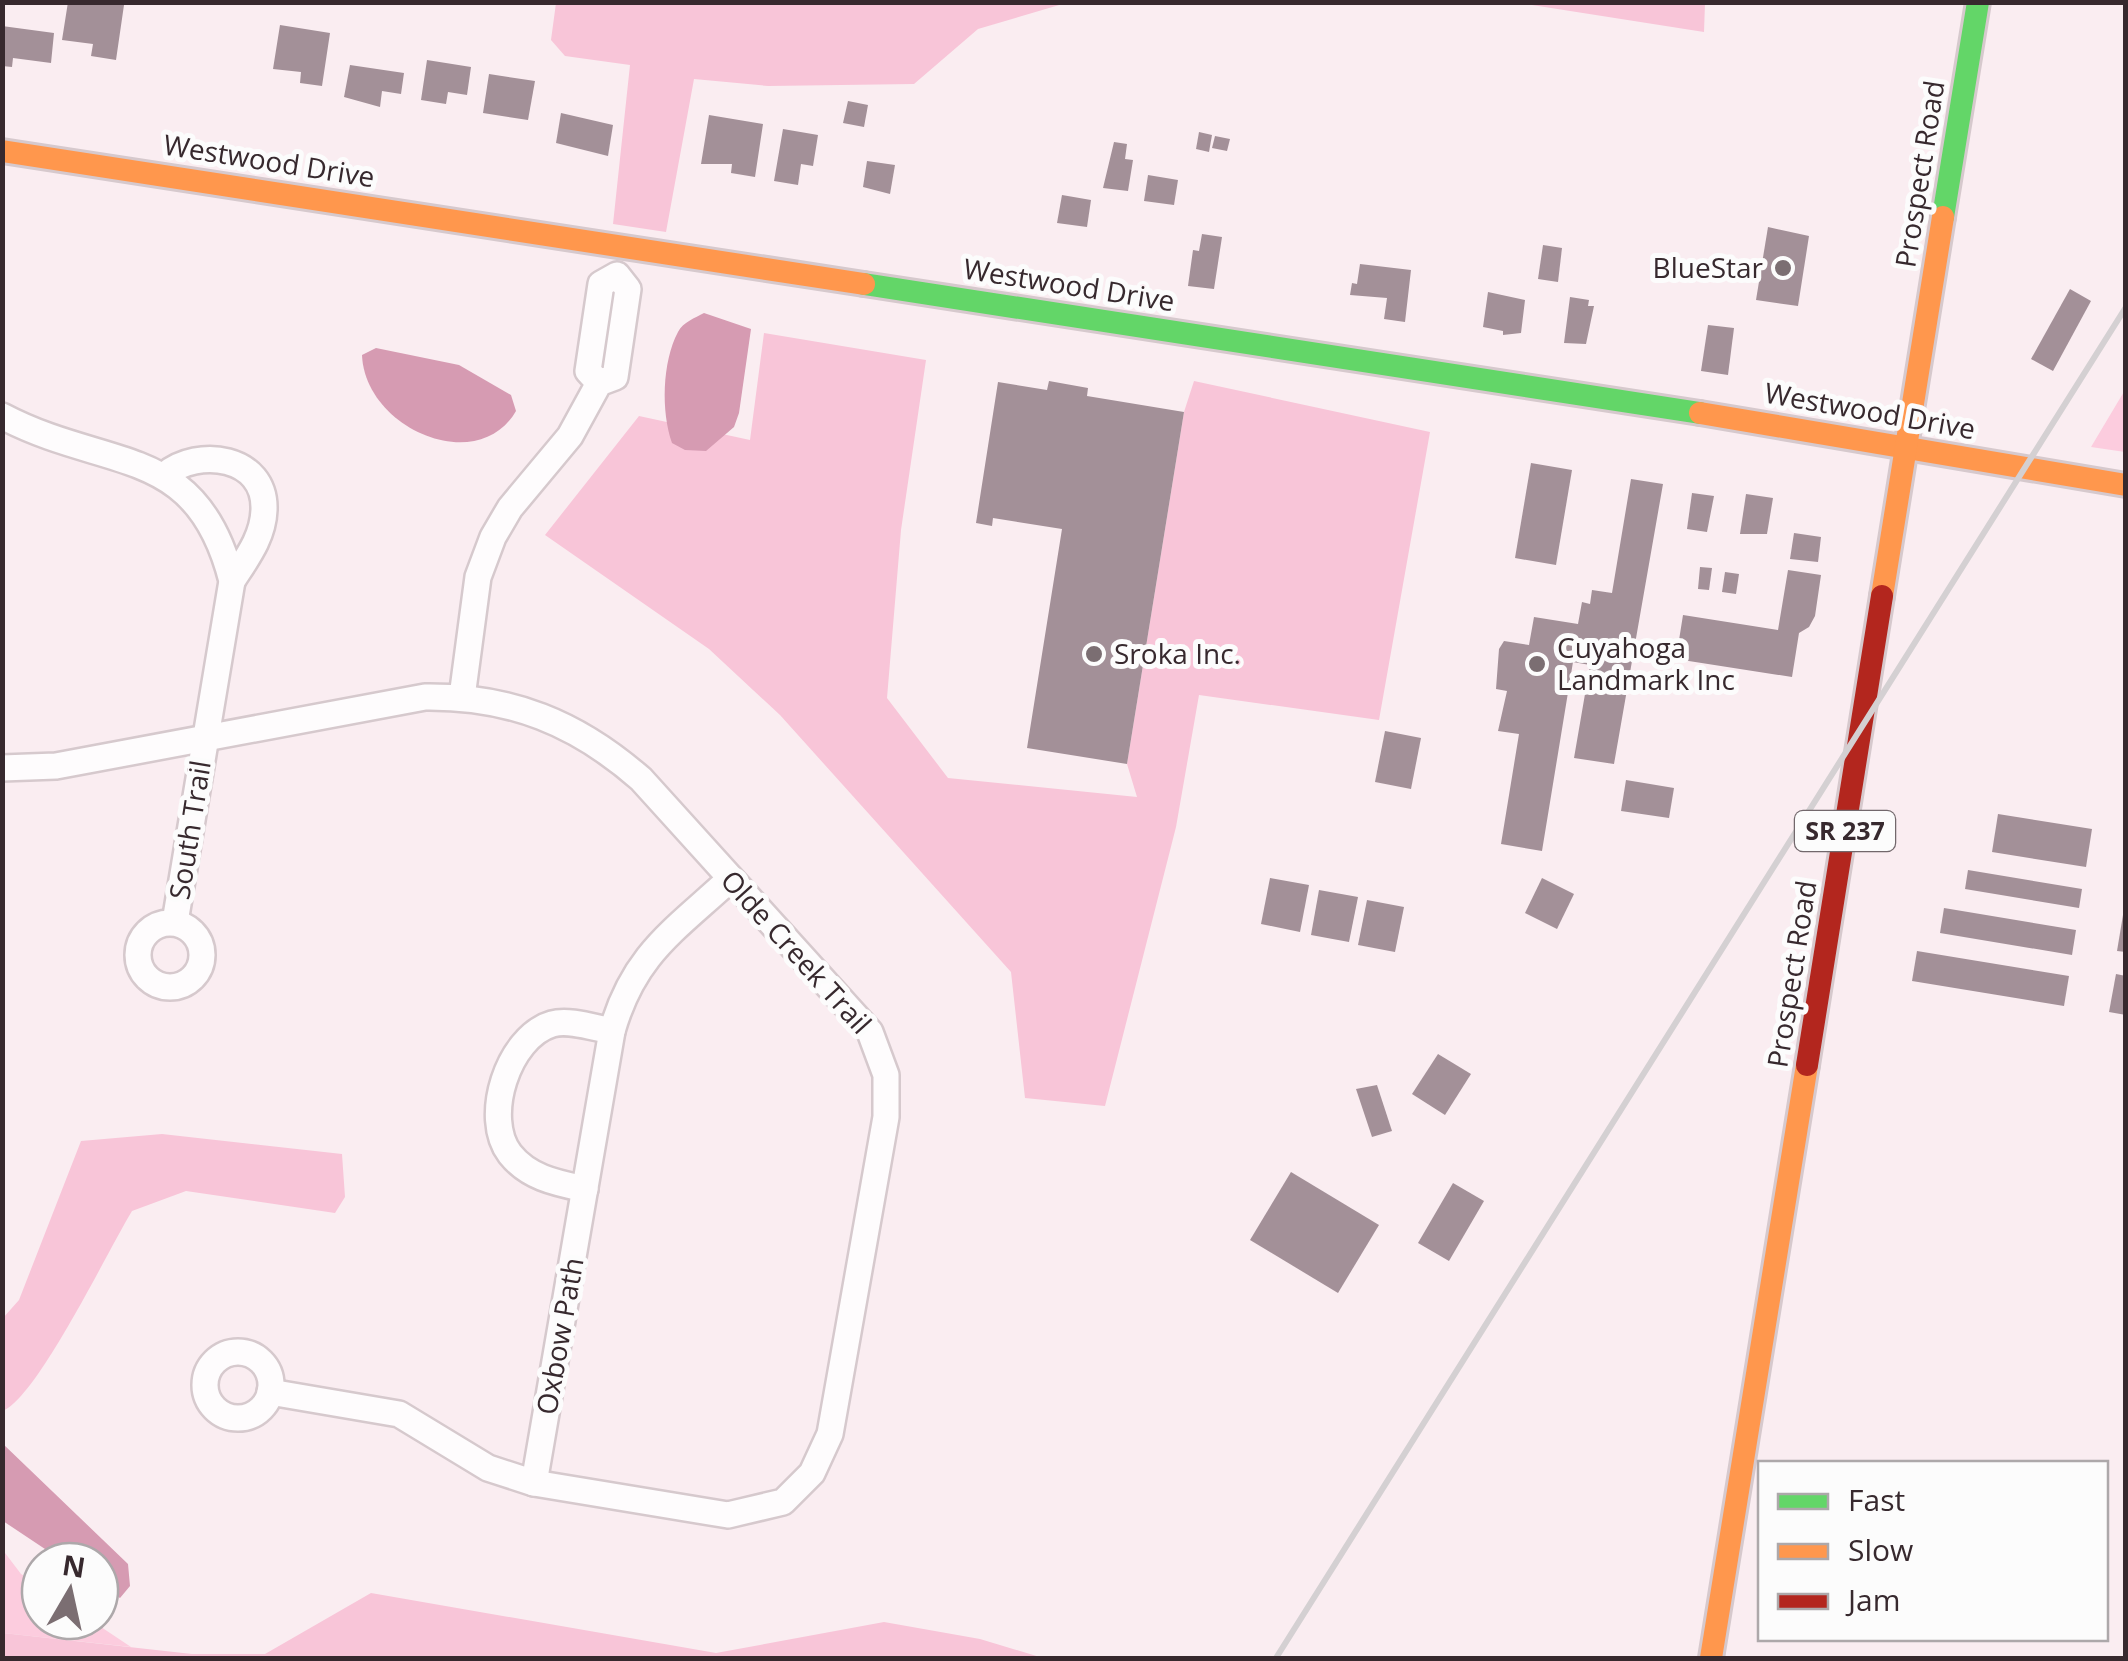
<svg xmlns="http://www.w3.org/2000/svg" width="2128" height="1661" font-family="'Open Sans',sans-serif">
	<rect width="100%" height="100%" fill="#faedf1"/>
	<g fill="#fcccde">
		<path d="M2125,390V452L2091,447Z"/>
		<path d="M2,1549L21,1574L40,1586V1621H92L131,1647L3,1633Z"/>
	</g>
	<g fill="#f8c5d8">
		<path d="M556,3V2L1066,3L978,29L914,84L768,86L694,79L666,232L613,224L630,65L565,56L551,40Z"/>
		<path d="M1520,3H1705L1704,32Z"/>
		<path d="M764,333L926,360L901,530L887,698L948,778L1137,797L1127,764L1184,412L1194,381L1430,432L1379,720L1199,695L1176,827L1105,1106L1025,1098L1011,972L780,715L709,649L545,535L639,416L750,440Z"/>
		<path d="M162,1134L342,1154L345,1197L335,1213L186,1191L132,1211C107,1252 38,1396 3,1411V1318L19,1300L81,1141Z"/>
		<path d="M371,1593L716,1653L884,1622L980,1639L1043,1658H3V1633L192,1654H265Z"/>
	</g>
	<g fill="#d69bb2">
		<path d="M704,313L751,329L739,413L734,427L706,451L685,450L672,443C661,412 662,362 678,332C683,322 695,318 704,313Z"/>
		<path d="M376,348L459,365L511,395L516,411C478,477 365,429 362,355Z"/>
		<path d="M2,1443L128,1564L130,1586L120,1598L100,1585V1561H63L3,1521Z"/>
	</g>
	<g fill="#a39098">
		<path d="M68,2L124,5L116,60L91,56L93,44L62,40Z"/>
		<path d="M280,25L330,33L322,86L300,83L301,72L273,69Z"/>
		<path d="M2,26L54,33L51,63L13,58L12,67L2,66Z"/>
		<path d="M427,60L471,67L467,95L448,92L446,104L421,100Z"/>
		<path d="M350,65L404,73L401,94L382,91L380,107L344,97Z"/>
		<path d="M489,74L535,81L528,120L483,113Z"/>
		<path d="M848,101L868,105L864,127L843,123Z"/>
		<path d="M561,113L613,125L608,156L556,143Z"/>
		<path d="M709,115L763,124L755,177L731,173L732,164H701Z"/>
		<path d="M783,129L818,135L813,166L801,164L798,185L774,181Z"/>
		<path d="M1199,132L1212,135L1209,152L1196,149Z"/>
		<path d="M1215,136L1230,139L1227,151L1212,148Z"/>
		<path d="M1114,142L1127,144L1125,159L1133,160L1128,191L1103,188Z"/>
		<path d="M867,161L895,165L890,194L863,187Z"/>
		<path d="M1148,175L1178,180L1174,205L1144,201Z"/>
		<path d="M1062,195L1091,200L1087,227L1057,223Z"/>
		<path d="M1768,227L1809,236L1798,306L1756,300Z"/>
		<path d="M1202,234L1222,237L1214,289L1188,286L1193,250L1199,251Z"/>
		<path d="M1543,245L1562,248L1558,282L1538,279Z"/>
		<path d="M1360,264L1411,270L1405,322L1384,319L1387,298L1350,295L1352,283L1357,284Z"/>
		<path d="M2070,289L2091,301L2053,371L2031,359Z"/>
		<path d="M1488,292L1525,300L1521,333L1503,335V331L1483,327Z"/>
		<path d="M1570,297L1589,300L1588,306H1594L1586,344L1564,343Z"/>
		<path d="M1708,325L1734,328L1728,375L1701,371Z"/>
		<path d="M1049,381L1088,388L1087,396L1184,412L1127,764L1027,748L1062,529L993,518L992,526L976,523L998,382L1047,390Z"/>
		<path d="M1531,463L1572,470L1556,565L1515,558Z"/>
		<path d="M1631,479L1663,484L1614,764L1574,758L1590,665L1573,662L1542,851L1501,844L1519,734L1498,731L1507,691L1496,689L1499,649L1504,641L1529,645L1534,617L1578,624L1582,602L1590,604L1592,590L1612,593Z"/>
		<path d="M1692,493L1714,496L1707,532L1687,529Z"/>
		<path d="M1746,494L1773,498L1767,534H1740Z"/>
		<path d="M1794,533L1821,537L1818,562L1790,559Z"/>
		<path d="M1700,567L1712,568L1709,590L1698,589Z"/>
		<path d="M1788,570L1821,575L1815,616L1809,627L1799,633L1792,677L1676,659L1683,615L1778,630Z"/>
		<path d="M1725,572L1739,574L1736,594L1722,592Z"/>
		<path d="M1385,731L1421,738L1411,789L1375,782Z"/>
		<path d="M1626,780L1674,788L1669,818L1621,811Z"/>
		<path d="M1998,814L2092,829L2086,867L1992,852Z"/>
		<path d="M1968,870L2082,889L2079,908L1965,889Z"/>
		<path d="M1270,878L1309,885L1300,932L1261,924Z"/>
		<path d="M1542,878L1574,894L1557,929L1525,913Z"/>
		<path d="M1319,890L1358,897L1349,942L1311,935Z"/>
		<path d="M1367,900L1404,907L1395,952L1358,945Z"/>
		<path d="M1944,908L2076,930L2072,955L1940,933Z"/>
		<path d="M2123,915H2126V952L2117,951Z"/>
		<path d="M1917,951L2069,976L2064,1006L1912,981Z"/>
		<path d="M2116,974L2126,976V1015L2109,1012Z"/>
		<path d="M1438,1054L1471,1074L1445,1115L1412,1094Z"/>
		<path d="M1377,1085L1392,1131L1372,1137L1356,1089Z"/>
		<path d="M1291,1172L1379,1225L1338,1293L1250,1240Z"/>
		<path d="M1453,1183L1484,1201L1449,1261L1418,1243Z"/>
	</g>
	<g fill="none" stroke-linecap="round" stroke-linejoin="round">
		<defs>
			<g id="street">
				<path d="M2,416C108,472 197,442 232,581L175,922"/>
				<path d="M165,475C198,447 266,456 264,510C263,538 246,559 232,581"/>
				<path d="M462,697L478,577L493,537L510,508L570,436L599,383L615,377L628,289L617,275L601,284L588,371L599,383"/>
				<path d="M2,768L56,766L425,697C511,696 577,723 641,779L870,1032L886,1075V1117L830,1434L812,1473L783,1502L728,1515L534,1483L488,1468L399,1414L270,1392"/>
				<circle cx="170" cy="955" r="32"/>
				<path d="M585,1189C557,1183 529,1178 510,1154C482,1118 508,1037 552,1024C569,1019 595,1028 612,1031"/>
				<circle cx="238" cy="1385" r="33"/>
				<path d="M534,1483L612,1031C634,954 674,931 730,879"/>
			</g>
			<g id="fast">
				<path d="M1943,217L1978,2"/>
				<path d="M864,284L1700,413"/>
			</g>
			<g id="slow">
				<path d="M2,151L864,284"/>
				<path d="M1700,413L2126,485"/>
				<path d="M1882,596L1943,217"/>
				<path d="M1711,1658L1807,1065"/>
			</g>
			<path id="jam" d="M1807,1065L1882,596"/>
		</defs>
		<use href="#street" stroke="#d6c9cd" stroke-width="30"/>
		<use href="#fast" stroke="#d6c9cd" stroke-width="28"/>
		<use href="#slow" stroke="#d6c9cd" stroke-width="28"/>
		<use href="#jam" stroke="#d6c9cd" stroke-width="28"/>
		<use href="#street" stroke="#fefcfd" stroke-width="25"/>
		<use href="#fast" stroke="#63d668" stroke-width="22"/>
		<use href="#slow" stroke="#ff974d" stroke-width="22"/>
		<use href="#jam" stroke="#b3261e" stroke-width="22"/>
		<path stroke="#d4d0d2" stroke-width="6" d="M1276,1658L2126,307"/>
	</g>
	<g fill="#7b6e72" stroke="#fcfcfc" stroke-width="4">
		<circle cx="1783" cy="268" r="10"/>
		<circle cx="1094" cy="654" r="10"/>
		<circle cx="1537" cy="664" r="10"/>
	</g>
	<g text-anchor="middle" stroke-width="10" stroke-linejoin="round" paint-order="stroke">
		<rect fill="#fcfcfc" stroke="#72686c" stroke-width="2.5" x="1795" y="811" width="100" height="40" rx="8"/>
		<g font-size="25" font-weight="bold" fill="#37292e">
			<text x="1845" y="840">SR 237</text>
		</g>
		<g font-size="28" fill="#37292e" stroke="#fcfcfc">
			<text transform="translate(269 161) rotate(9)" y="10">Westwood Drive</text>
			<text transform="translate(1920 174) rotate(-81)" y="10">Prospect Road</text>
			<text transform="translate(1069 285) rotate(9)" y="10">Westwood Drive</text>
			<text transform="translate(1870 411) rotate(10)" y="10">Westwood Drive</text>
			<text transform="translate(190 830) rotate(-81)" y="10">South Trail</text>
			<text transform="translate(796 952) rotate(48)" y="10">Olde Creek Trail</text>
			<text transform="translate(1792 974) rotate(-81)" y="10">Prospect Road</text>
			<text transform="translate(560 1336) rotate(-80)" y="10">Oxbow Path</text>
		</g>
		<g font-size="28" fill="#37292e" stroke="#fcfcfc" text-anchor="start">
			<text x="1763" y="278" text-anchor="end">BlueStar</text>
			<text x="1557" y="658">Cuyahoga<tspan x="1557" dy="32">Landmark Inc</tspan></text>
			<text x="1114" y="664">Sroka Inc.</text>
		</g>
	</g>
	<rect width="2128" height="1661" fill="none" stroke="#37292e" stroke-width="10"/>
	<rect x="1758" y="1461" width="350" height="180" fill="#fcfcfc" stroke="#ada8aa" stroke-width="2.5"/>
	<rect x="1778" y="1494" width="50" height="15" fill="#63d668" stroke="#ada8aa" stroke-width="2.5"/>
	<text x="1848" y="1511" font-size="30" fill="#37292e">Fast</text>
	<rect x="1778" y="1544" width="50" height="15" fill="#ff974d" stroke="#ada8aa" stroke-width="2.5"/>
	<text x="1848" y="1561" font-size="30" fill="#37292e">Slow</text>
	<rect x="1778" y="1594" width="50" height="15" fill="#b3261e" stroke="#ada8aa" stroke-width="2.5"/>
	<text x="1848" y="1611" font-size="30" fill="#37292e">Jam</text>
	<g transform="translate(70 1591) rotate(9)"><circle r="48" fill="#fcfcfc" stroke="#ada8aa" stroke-width="2.5"/>
	<path d="M0-8L18 38L0 25L-18 38Z" fill="#7b6e72"/>
	<text y="-15" font-size="28" font-weight="bold" text-anchor="middle" fill="#37292e">N</text>
	</g>
</svg>
